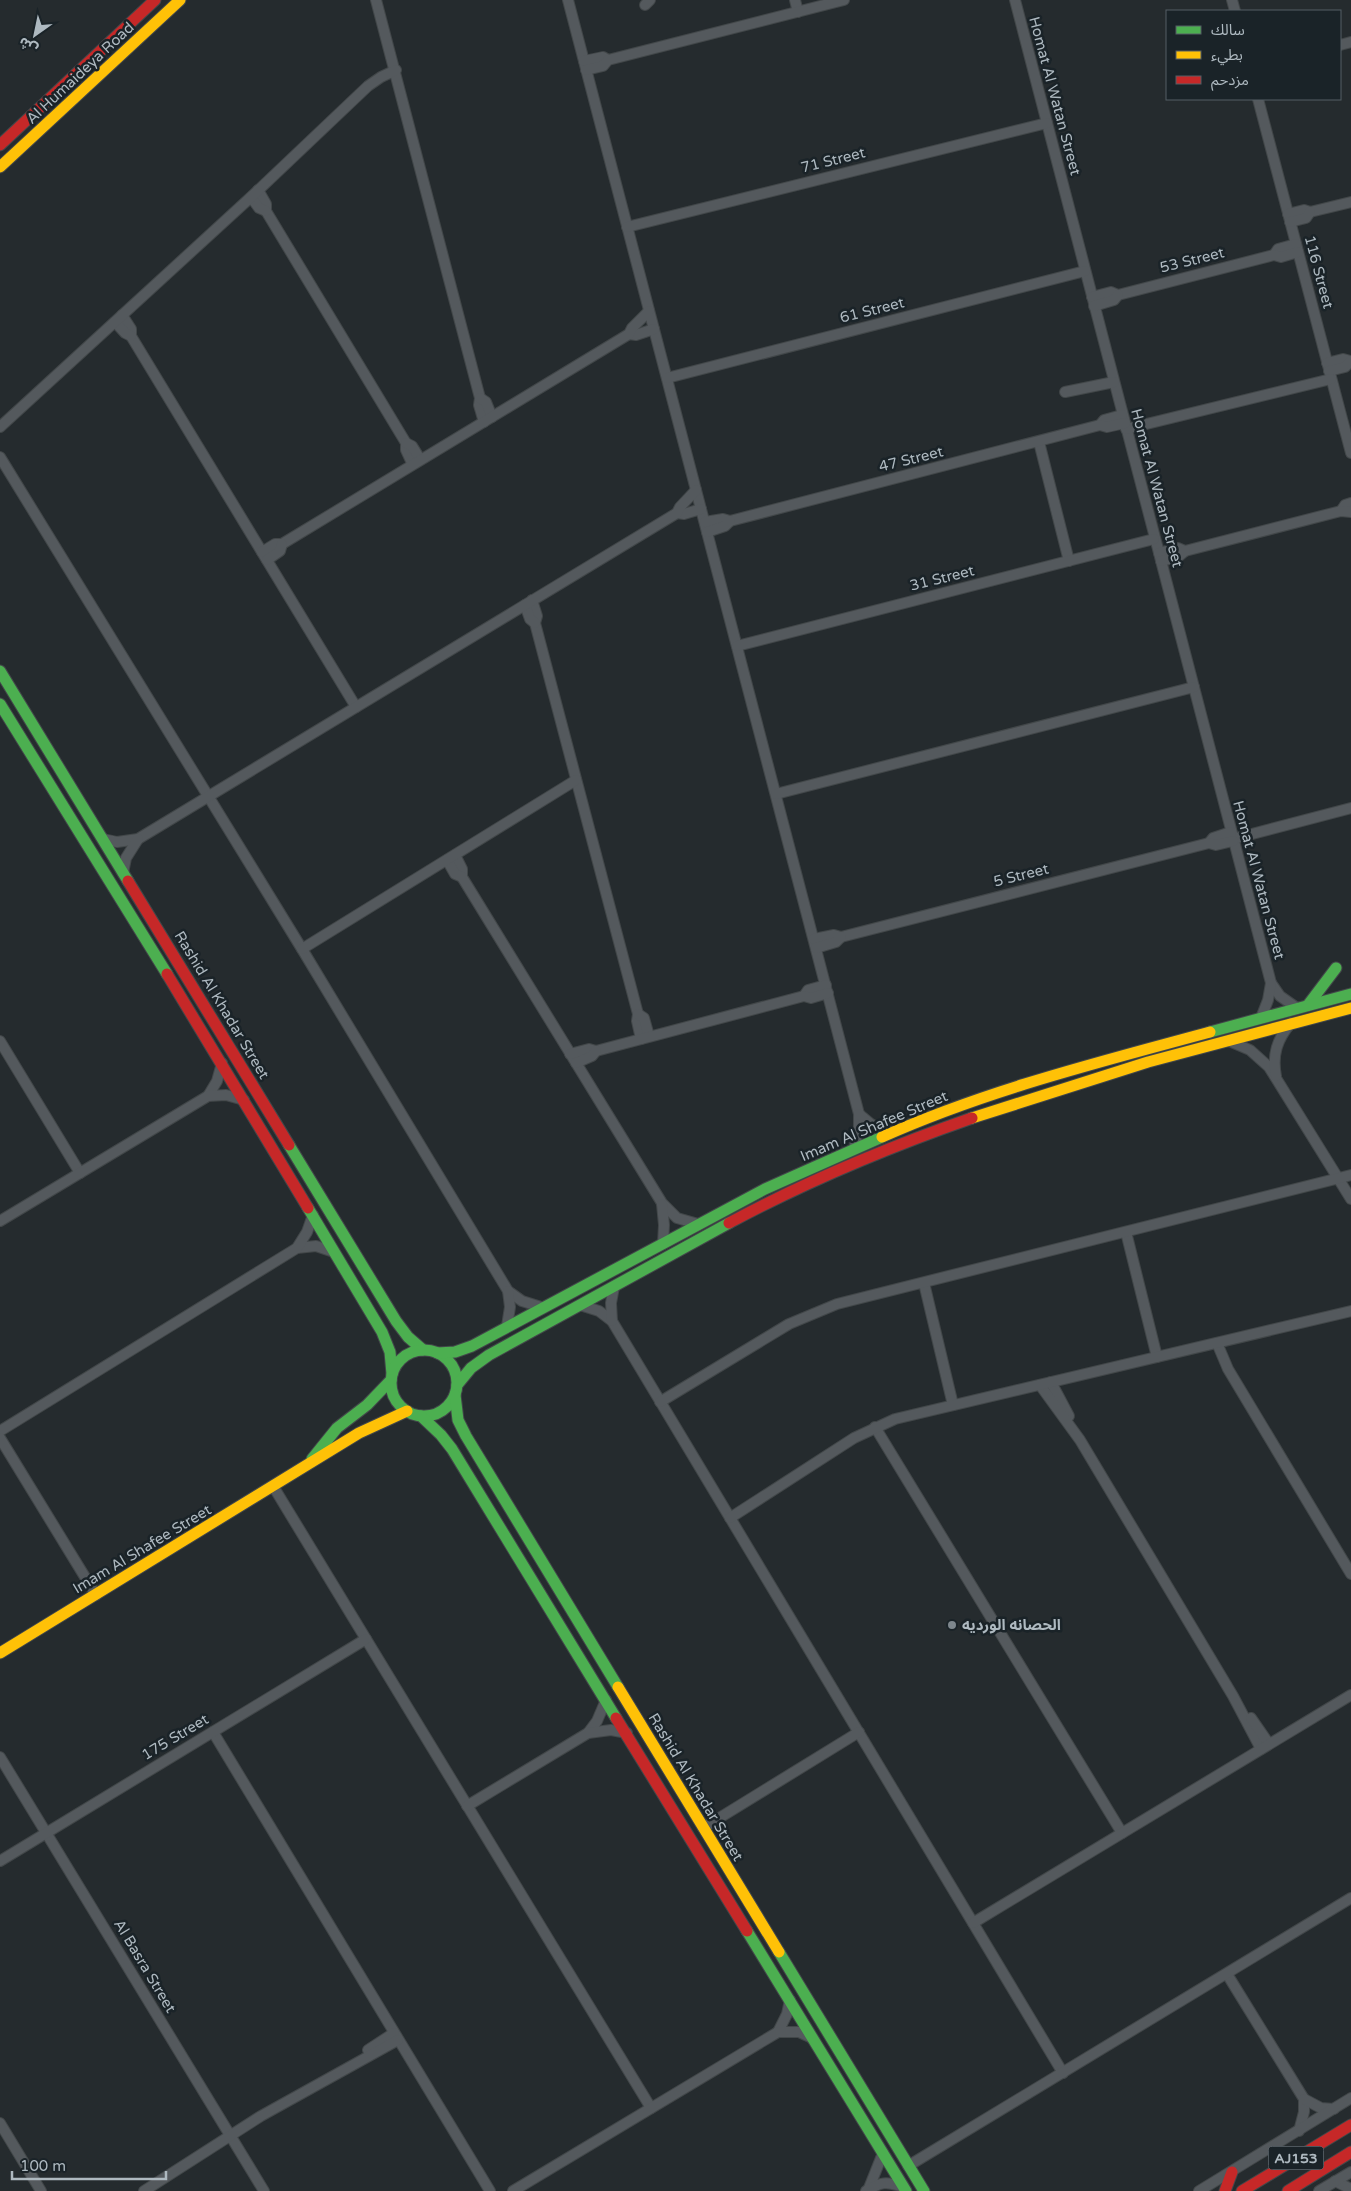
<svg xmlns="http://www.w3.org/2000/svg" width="1351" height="2191" font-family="'Varela Round','Noto Sans Arabic',sans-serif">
	<rect width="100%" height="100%" fill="#252b2e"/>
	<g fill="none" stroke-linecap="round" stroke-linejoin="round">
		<defs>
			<g id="street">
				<path d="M376,0L480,398L479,405L484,422"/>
				<path d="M568,0L859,1114V1129L854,1149"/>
				<path d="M795,0L798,12"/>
				<path d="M1015,0L1271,983L1280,996L1297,1008"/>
				<path d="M1232,0L1235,11"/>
				<path d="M645,5L650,0"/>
				<path d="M1340,45L1351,42"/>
				<path d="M584,61L603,57L608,60"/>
				<path d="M586,70L603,66L608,60L844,0"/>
				<path d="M1258,99L1351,453"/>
				<path d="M258,190L266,204V211L406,443V450L412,463"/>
				<path d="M251,197L259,208L266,211"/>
				<path d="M1288,214L1304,210L1310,212L1351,202"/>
				<path d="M1290,222L1306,218L1310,212"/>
				<path d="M627,227L1047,123"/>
				<path d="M1274,255L1278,249L1296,244"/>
				<path d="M1092,297L1111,292L1118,295L1274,255L1281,257L1298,252"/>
				<path d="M1094,306L1114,300L1118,295"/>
				<path d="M122,315L131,329V336L356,707"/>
				<path d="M115,322L125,333L131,336"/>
				<path d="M629,334L636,335L654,329"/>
				<path d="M1327,363L1343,359L1350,361"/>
				<path d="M1329,371L1345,367L1351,361"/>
				<path d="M667,378L1085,271"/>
				<path d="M1065,392L1114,382"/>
				<path d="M480,398L486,402L492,417"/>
				<path d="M1100,425L1104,420L1122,415"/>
				<path d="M0,427L251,197L368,86L381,77L396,70"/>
				<path d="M1126,429L1331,379"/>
				<path d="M1039,442L1069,561"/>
				<path d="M406,443L412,446L420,459"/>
				<path d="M0,457L302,949L508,1291L522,1301L541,1307"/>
				<path d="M1341,511L1345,505L1351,503"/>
				<path d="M677,513L684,514L701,509"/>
				<path d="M705,522L723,519L730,521L1100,425L1107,427L1125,423"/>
				<path d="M707,532L725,526L730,521"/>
				<path d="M262,552L275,544H282L629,334L632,328L649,311"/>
				<path d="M1159,553L1178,548L1185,551L1341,511L1351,512"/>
				<path d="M267,560L280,551L282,544"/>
				<path d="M1161,561L1178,557L1185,551"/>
				<path d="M532,600L537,616L535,623L638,1014L637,1021L641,1039"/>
				<path d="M525,605L530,619L535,623"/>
				<path d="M737,646L1154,539"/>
				<path d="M776,794L1194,687"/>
				<path d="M103,839L117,842L138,839L677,513L680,507L696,490"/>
				<path d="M1233,839L1351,808"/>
				<path d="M1209,843L1213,838L1231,832"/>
				<path d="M455,855L462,869V877"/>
				<path d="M447,860L455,874L462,877L662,1203L677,1218L698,1224"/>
				<path d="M123,873L126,858L138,839"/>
				<path d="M814,939L834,935L841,937L1209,843L1216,845L1233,841"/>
				<path d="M816,948L836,942L841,937"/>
				<path d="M302,949L576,780"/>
				<path d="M804,996L808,990L826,985"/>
				<path d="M638,1014L644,1018L649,1036"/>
				<path d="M1261,1018L1268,1000L1271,983"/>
				<path d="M0,1041L80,1173"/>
				<path d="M1229,1041L1250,1050L1269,1067L1351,1199"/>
				<path d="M570,1054L589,1049L596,1051L804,996L811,998L828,993"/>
				<path d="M576,1063L592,1056L596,1051"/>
				<path d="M1276,1076C1272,1055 1277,1039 1291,1023"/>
				<path d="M208,1096L217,1081L222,1063"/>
				<path d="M859,1114L871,1124L888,1134"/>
				<path d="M662,1204L664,1225L663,1244"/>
				<path d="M0,1221L208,1096L226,1095L244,1100"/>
				<path d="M1126,1232L1157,1357"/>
				<path d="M297,1248L316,1246L334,1252"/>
				<path d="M924,1283L953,1405"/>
				<path d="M580,1305L599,1311L612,1321L1063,2073"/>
				<path d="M612,1321L611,1303L614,1287"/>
				<path d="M507,1326L510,1307L508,1291"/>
				<path d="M1217,1343L1228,1369L1351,1574"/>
				<path d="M1051,1382L1069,1416"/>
				<path d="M1040,1385L1080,1440L1233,1696L1261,1749"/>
				<path d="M660,1402L789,1324L837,1304L1351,1175"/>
				<path d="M875,1427L1122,1833"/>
				<path d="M0,1431L297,1248L307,1232L313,1215"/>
				<path d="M0,1438L96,1595"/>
				<path d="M273,1486L651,2108"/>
				<path d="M730,1518L854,1438L895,1419L1351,1311"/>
				<path d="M1251,1718L1269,1744"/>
				<path d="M213,1732L490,2191"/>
				<path d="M588,1733L597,1721L606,1700"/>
				<path d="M0,1757L264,2191"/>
				<path d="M467,1806L588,1733L611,1730L627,1733"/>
				<path d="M703,1828L859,1732"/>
				<path d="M0,1861L366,1639"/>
				<path d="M973,1923L1351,1695"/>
				<path d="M1227,1974L1304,2099V2112L1299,2131"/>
				<path d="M778,2032L787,2014L790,2000"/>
				<path d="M368,2050L394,2033"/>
				<path d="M1304,2099L1321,2108L1334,2109"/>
				<path d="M0,2123L41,2191"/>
				<path d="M908,2166L1351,1898"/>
				<path d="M1335,2181L1351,2189"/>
				<path d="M869,2188L883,2153"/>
				<path d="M144,2191L261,2116L398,2040"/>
				<path d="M513,2191L778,2032H799L812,2038"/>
				<path d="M866,2191C881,2182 886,2181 903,2187"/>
				<path d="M1199,2191L1351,2098"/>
				<path d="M1319,2191L1351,2172"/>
			</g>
			<g id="fast">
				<path d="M0,671L128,881"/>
				<path d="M0,704L167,974"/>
				<path d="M1308,1005L1336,968"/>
				<path d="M1210,1032L1351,994"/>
				<path d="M289,1145L396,1321L408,1337L423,1350"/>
				<path d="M308,1208L382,1332L390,1352L392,1374"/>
				<circle cx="424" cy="1383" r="33"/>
				<path d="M437,1353L455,1352L472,1346L765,1189L882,1137"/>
				<path d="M457,1385L471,1368L489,1355L729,1223"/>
				<path d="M455,1395L458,1420L466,1436L618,1687"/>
				<path d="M421,1416L441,1435L452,1449L616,1718"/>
				<path d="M312,1459L337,1428L367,1405L391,1380"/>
				<path d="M747,1931L906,2191"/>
				<path d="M779,1952L924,2191"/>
			</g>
			<g id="slow">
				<path d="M0,167L180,0"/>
				<path d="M972,1118L1148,1062L1351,1008"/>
				<path d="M882,1137C987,1090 1100,1062 1210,1032"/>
				<path d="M0,1653L359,1433L407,1411"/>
				<path d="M618,1687L779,1952"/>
			</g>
			<g id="jam">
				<path d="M0,145L155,0"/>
				<path d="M128,881L289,1145"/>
				<path d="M167,974L308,1208"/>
				<path d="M729,1223C807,1181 889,1147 972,1118"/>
				<path d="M616,1718L747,1931"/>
				<path d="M1225,2191L1232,2172"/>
				<path d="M1242,2191L1351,2125"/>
				<path d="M1288,2191L1351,2152"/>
			</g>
		</defs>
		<use href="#street" stroke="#424749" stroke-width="12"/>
		<use href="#fast" stroke="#424749" stroke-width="13"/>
		<use href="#slow" stroke="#424749" stroke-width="13"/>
		<use href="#jam" stroke="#424749" stroke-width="13"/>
		<use href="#street" stroke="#54595d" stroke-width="10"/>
		<use href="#fast" stroke="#4caf50" stroke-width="11"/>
		<use href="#slow" stroke="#ffc107" stroke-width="11"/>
		<use href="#jam" stroke="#c62828" stroke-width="11"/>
	</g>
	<circle fill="#7e878d" stroke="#1a2328" stroke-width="2" cx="952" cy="1625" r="5"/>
	<g text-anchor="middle" stroke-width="5" stroke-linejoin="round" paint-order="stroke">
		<rect fill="#1a2328" stroke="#828c92" stroke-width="1" x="1268.5" y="2146.5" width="55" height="23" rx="4"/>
		<g font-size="14" font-weight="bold" fill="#aeb9c0">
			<text x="1296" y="2163">AJ153</text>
		</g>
		<g font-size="15" fill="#aeb9c0" stroke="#1a2328">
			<text transform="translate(80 73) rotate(-43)" y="5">Al Humaideya Road</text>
			<text transform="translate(1055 96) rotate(75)" y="5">Homat Al Watan Street</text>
			<text transform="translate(833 160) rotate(-14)" y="5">71 Street</text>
			<text transform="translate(1192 260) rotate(-14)" y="5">53 Street</text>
			<text transform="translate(1319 272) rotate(75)" y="5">116 Street</text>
			<text transform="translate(872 310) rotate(-14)" y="5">61 Street</text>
			<text transform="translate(911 459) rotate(-14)" y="5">47 Street</text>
			<text transform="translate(1157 488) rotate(75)" y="5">Homat Al Watan Street</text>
			<text transform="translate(942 578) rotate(-14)" y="5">31 Street</text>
			<text transform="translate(1021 875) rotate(-14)" y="5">5 Street</text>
			<text transform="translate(1259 880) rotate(75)" y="5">Homat Al Watan Street</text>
			<text transform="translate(222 1005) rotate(59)" y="5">Rashid Al Khadar Street</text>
			<text transform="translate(874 1126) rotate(-23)" y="5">Imam Al Shafee Street</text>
			<text transform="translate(142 1549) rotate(-31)" y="5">Imam Al Shafee Street</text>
			<text transform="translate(175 1737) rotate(-31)" y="5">175 Street</text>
			<text transform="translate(696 1787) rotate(59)" y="5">Rashid Al Khadar Street</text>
			<text transform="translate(145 1966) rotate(59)" y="5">Al Basra Street</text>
		</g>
		<g font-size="15" font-weight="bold" fill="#aeb9c0" stroke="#1a2328" text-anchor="start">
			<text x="962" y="1630">الحصانه الورديه</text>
		</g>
	</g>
	<rect x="1166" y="10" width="175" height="90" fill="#1a2328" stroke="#555f65"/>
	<rect x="1176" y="26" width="25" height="8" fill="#4caf50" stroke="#555f65"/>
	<text x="1211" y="35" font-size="15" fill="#aeb9c0">سالك</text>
	<rect x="1176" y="51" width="25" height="8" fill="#ffc107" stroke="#555f65"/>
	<text x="1211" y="60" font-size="15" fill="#aeb9c0">بطيء</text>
	<rect x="1176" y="76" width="25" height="8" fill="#c62828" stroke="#555f65"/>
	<text x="1211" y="85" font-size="15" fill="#aeb9c0">مزدحم</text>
	<g transform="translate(35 35) rotate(213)" stroke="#1a2328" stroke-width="4" paint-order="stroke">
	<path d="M0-4L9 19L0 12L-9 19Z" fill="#aeb9c0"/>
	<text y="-8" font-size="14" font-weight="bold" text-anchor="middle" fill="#aeb9c0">ش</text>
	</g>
	<path d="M12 2171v8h154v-8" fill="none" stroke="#aeb9c0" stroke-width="2.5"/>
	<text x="20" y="2171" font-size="15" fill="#aeb9c0" stroke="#1a2328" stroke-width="4" paint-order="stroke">100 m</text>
</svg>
